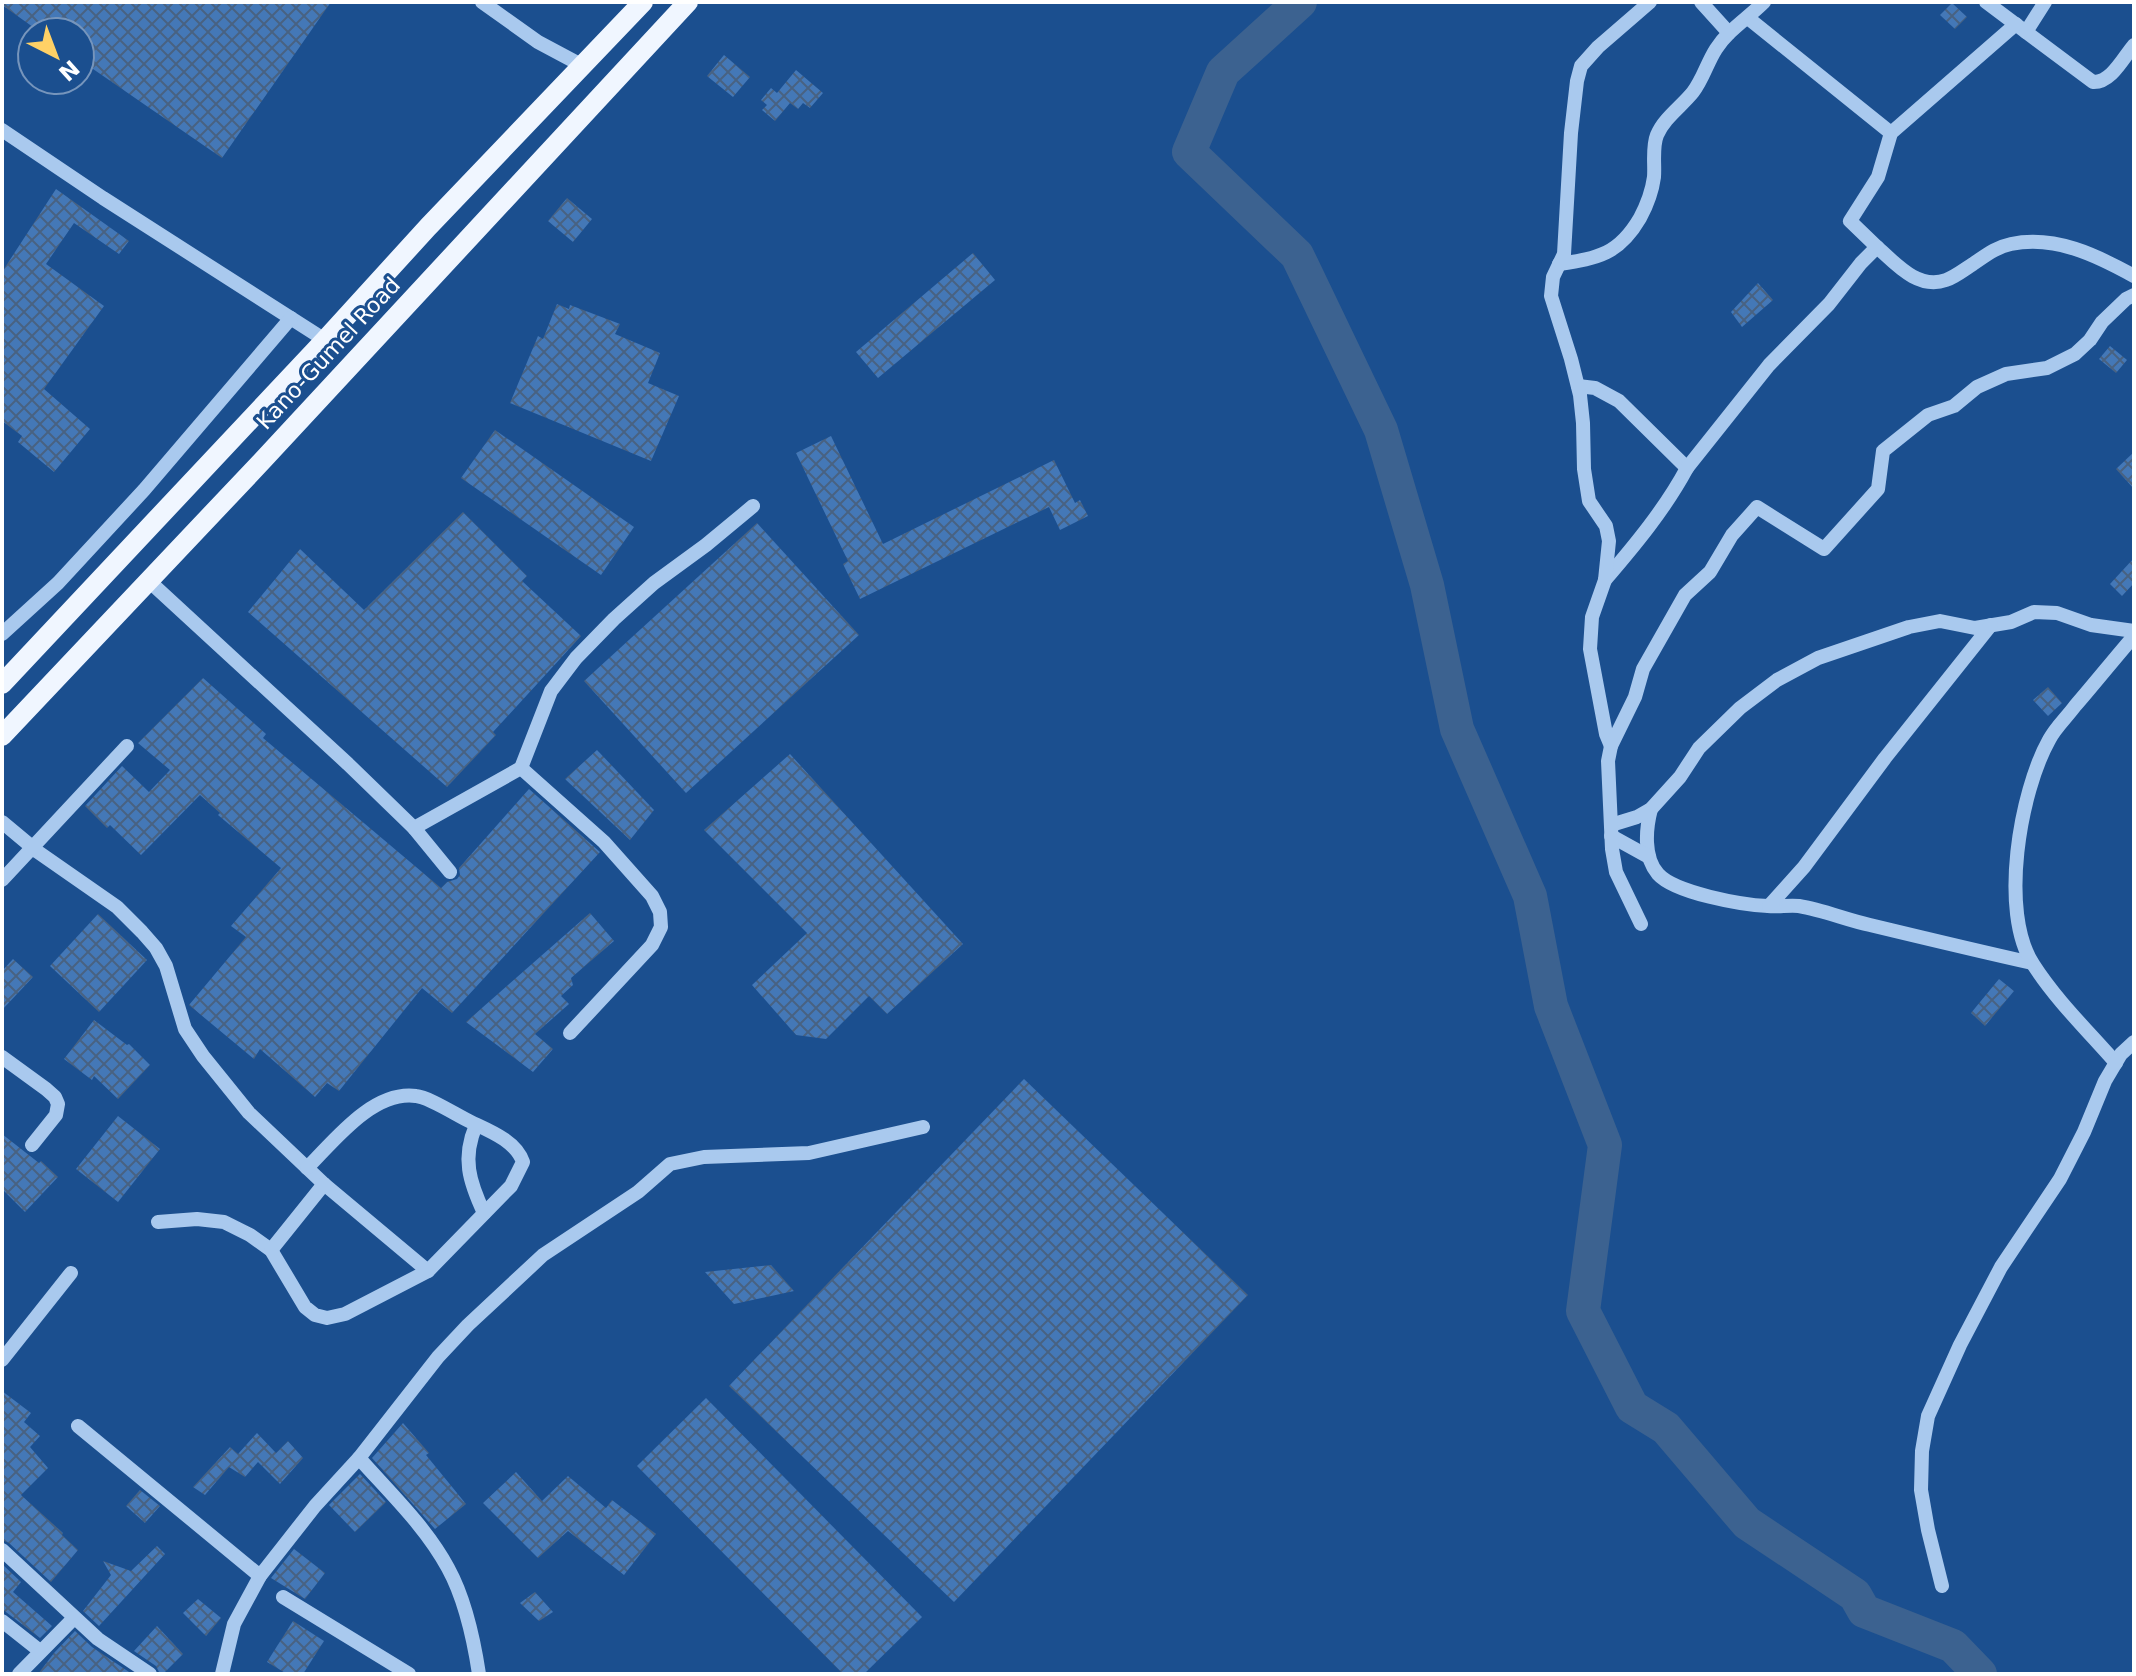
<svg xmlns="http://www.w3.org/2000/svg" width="2136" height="1676" font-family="'DejaVu Sans',sans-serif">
	<defs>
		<pattern id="building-cross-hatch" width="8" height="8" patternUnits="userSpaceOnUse" patternTransform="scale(2)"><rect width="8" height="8" fill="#4478b7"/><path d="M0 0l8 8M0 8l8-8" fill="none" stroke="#486282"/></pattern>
	</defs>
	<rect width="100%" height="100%" fill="#1b4f8f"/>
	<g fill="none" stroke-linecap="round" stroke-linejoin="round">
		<path stroke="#3c6290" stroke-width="34" d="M1300,2L1223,72L1189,152L1297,255L1381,430L1427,585L1457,729L1530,896L1551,1006L1605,1145L1583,1311L1632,1407L1666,1428L1747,1523L1855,1595L1864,1611L1953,1646L1980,1674"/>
	</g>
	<g fill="url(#building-cross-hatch)">
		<path d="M2,2H331L222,158L80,60V32H40L2,5Z"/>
		<path d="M1952,3L1967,17L1955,29L1940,15Z"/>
		<path d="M724,55L750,77L733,97L707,76Z"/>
		<path d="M796,70L823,93L810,108L803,103L798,109L790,103L775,121L762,110L767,105L761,100L771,88L777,93Z"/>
		<path d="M56,189L129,241L119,254L74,223L46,264L104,306L44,389L90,429L54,472L18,442L22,436L2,421V272Z"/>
		<path d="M567,198L592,219L573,242L548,221Z"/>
		<path d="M973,253L995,280L878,378L856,352Z"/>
		<path d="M1758,283L1773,300L1742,327L1731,312Z"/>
		<path d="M557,304L569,309L570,305L620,324L615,334L660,353L648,383L679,396L651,461L510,403L538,336L543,339Z"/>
		<path d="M2110,346L2127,360L2116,373L2099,359Z"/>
		<path d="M495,430L634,527L601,575L461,478Z"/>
		<path d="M831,436L883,544L1054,460L1075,503L1080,500L1088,516L1060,530L1049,507L860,599L843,564L848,561L796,453Z"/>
		<path d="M2134,452V489L2116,469Z"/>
		<path d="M463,512L527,576L522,581L581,636L493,732L496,735L447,787L248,612L300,549L364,610Z"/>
		<path d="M757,523L859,635L686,793L584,681Z"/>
		<path d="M2134,558V583L2122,596L2110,584Z"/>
		<path d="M203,678L266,734L263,738L441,888L447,882L457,879L460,875L459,868L529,789L600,852L452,1013L422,988L339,1091L327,1083L315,1097L260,1049L254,1059L189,1005L246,937L231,926L281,868L218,815L220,813L200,795L141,855L110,825L107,828L85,806L122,766L149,792L170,770L138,743Z"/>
		<path d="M2048,687L2062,703L2048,716L2033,700Z"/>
		<path d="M597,750L654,810L630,840L565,779Z"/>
		<path d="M790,754L963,944L887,1014L869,996L826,1039L796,1035L752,985L807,933L704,830Z"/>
		<path d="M590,913L614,941L571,978L573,985L561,996L569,1004L535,1034L553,1049L533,1072L466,1022Z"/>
		<path d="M98,914L147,960L99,1012L50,966Z"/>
		<path d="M13,959L33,977L2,1010V971Z"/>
		<path d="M1999,979L2014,991L1985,1026L1971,1013Z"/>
		<path d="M94,1020L127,1045L129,1044L150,1065L118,1099L94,1076L92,1080L64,1059Z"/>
		<path d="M1024,1079L1248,1295L954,1602L729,1386Z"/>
		<path d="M118,1116L160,1149L118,1202L76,1169Z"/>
		<path d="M2,1134L39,1163L41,1161L58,1177L25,1212L2,1189Z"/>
		<path d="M771,1265L794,1291L734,1304L705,1272Z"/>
		<path d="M2,1391L31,1413L24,1422L40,1436L30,1447L48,1468L21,1495L63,1533L62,1535L78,1550L51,1582L9,1543L2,1540Z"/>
		<path d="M706,1398L922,1617L864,1674H843L637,1466Z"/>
		<path d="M403,1423L429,1453L426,1455L466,1504L435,1529L372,1458Z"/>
		<path d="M257,1433L276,1453L288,1441L303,1458L280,1484L258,1462L245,1477L229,1467L205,1495L193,1487L230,1447L238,1454Z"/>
		<path d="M516,1472L542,1501L568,1476L606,1508L612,1500L656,1534L624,1575L568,1531L538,1558L483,1503Z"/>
		<path d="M360,1474L386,1502L355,1532L329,1505Z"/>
		<path d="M140,1490L160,1506L145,1523L126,1506Z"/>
		<path d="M157,1546L165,1554L99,1626L83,1611L111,1575L103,1561L131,1571Z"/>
		<path d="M294,1549L325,1573L305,1599L271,1578Z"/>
		<path d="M2,1564L21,1582L13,1592L52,1626L40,1638L2,1609Z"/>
		<path d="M535,1592L553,1612L539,1621L520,1603Z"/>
		<path d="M198,1599L221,1618L206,1636L183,1613Z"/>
		<path d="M293,1621L324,1641L303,1674H287L267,1662Z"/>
		<path d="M157,1626L183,1654L163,1674H160L156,1666L134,1651Z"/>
		<path d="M75,1631L92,1647L132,1674H38L54,1653Z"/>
	</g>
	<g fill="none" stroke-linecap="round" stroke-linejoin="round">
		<g stroke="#a9c9ee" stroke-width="14">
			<path d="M482,2L538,42L583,66"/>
			<path d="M1701,2L1729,33"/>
			<path d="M1986,2L2093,82C2111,83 2123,58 2134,45"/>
			<path d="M1748,18L1891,133"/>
			<path d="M2026,32L2045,2"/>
			<path d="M2,130L103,198L325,340"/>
			<path d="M1877,247C1896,264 1918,290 1946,280C1955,277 1965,269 1973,264C1985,256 1996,247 2011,244C2055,235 2096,255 2134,276"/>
			<path d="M1559,264C1599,258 1619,254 1640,218C1647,205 1652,192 1654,177C1655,164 1652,147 1657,135C1664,118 1682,106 1693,92C1703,79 1707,63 1716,49C1728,30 1748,18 1764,2"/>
			<path d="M1578,386L1595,388L1619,401L1687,468"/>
			<path d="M1605,580C1635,545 1665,509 1687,468L1769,365L1829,304L1861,263L1877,247L1850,221L1878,177L1891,133L2016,24"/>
			<path d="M149,581L348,764L414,828L450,872"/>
			<path d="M2,634L58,583L144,490L291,318"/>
			<path d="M1611,746L1606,734L1590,649L1592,617L1605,580L1609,541L1606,526L1589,501L1584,469L1583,423L1580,395L1571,359L1551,296L1553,277L1564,254L1571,133L1577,81L1581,66L1598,47L1650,2"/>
			<path d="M521,768L604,842L652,896L660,912L661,927L652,945L570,1033"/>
			<path d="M1651,809C1646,828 1643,857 1658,874C1675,893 1742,905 1768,906C1778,907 1789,905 1799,906C1823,910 1847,920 1870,925C1924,938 1978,951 2032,963"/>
			<path d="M2,822L38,852L117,907L142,932L156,948L166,966L185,1029L203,1056L249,1113L324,1184L428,1271"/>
			<path d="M1611,825L1637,817L1651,809L1680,777L1699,748L1740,708L1777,680L1818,658L1909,627L1940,621L1975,628L2011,622L2034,612L2057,613L2091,625L2134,631"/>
			<path d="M414,828L521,768L551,691L576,658L614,619L654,583L706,545L753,506"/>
			<path d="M1611,836L1649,857"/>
			<path d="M2,880L127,746"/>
			<path d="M1769,906L1804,867L1885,758L1991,625"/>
			<path d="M1641,924L1616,872L1612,849L1608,761L1611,746L1635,697L1643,669L1685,595L1710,572L1732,535L1757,507L1824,549L1878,489L1883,451L1928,415L1954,406L1977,387L2006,374L2047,368L2075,354L2090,340L2102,322L2126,299L2134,295"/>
			<path d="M2,1057L46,1089L55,1097L58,1104L56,1115L32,1145"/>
			<path d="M2116,1063C2088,1031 2056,1000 2033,964C1999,912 2020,792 2049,740C2055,728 2067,717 2075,706C2095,683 2114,659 2134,636"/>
			<path d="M476,1125C462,1158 469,1181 484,1213"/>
			<path d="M158,1222L197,1219L224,1222L250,1235L271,1250L305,1307L315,1315L327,1318L345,1314L428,1271L511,1186L523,1162C516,1141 490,1131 471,1122C458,1116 429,1097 416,1096C373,1090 334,1141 307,1168"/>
			<path d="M271,1250L324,1184"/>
			<path d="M2,1360L71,1273"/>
			<path d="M78,1426L260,1576"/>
			<path d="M359,1458C390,1493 426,1527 448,1568C464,1597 474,1641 479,1674"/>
			<path d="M2,1550L98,1639L150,1674"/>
			<path d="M1942,1586L1928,1530L1921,1490L1922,1451L1928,1416L1960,1345L2001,1267L2060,1179L2084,1132L2105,1081L2121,1054L2134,1042"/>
			<path d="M283,1597L409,1674"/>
			<path d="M2,1621L40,1651"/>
			<path d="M19,1674L74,1618"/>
			<path d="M222,1674L234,1624L260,1576L315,1506L359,1458L438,1357L468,1325L543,1255L638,1192L670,1164L704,1157L809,1153L923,1127"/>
		</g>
		<g stroke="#f0f6ff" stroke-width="20">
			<path d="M2,684L325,340L428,227L643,2"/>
			<path d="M2,736L262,461L688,2"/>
		</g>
	</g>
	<g text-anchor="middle" stroke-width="6" stroke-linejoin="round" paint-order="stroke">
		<g font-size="22" fill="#fff" stroke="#1b4f8f">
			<text transform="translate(328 353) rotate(-47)" y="8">Kano-Gumel Road</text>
		</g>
	</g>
	<rect width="2136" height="1676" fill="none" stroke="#ffffff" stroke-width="8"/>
	<g transform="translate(56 56) rotate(138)"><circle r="38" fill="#1b4f8f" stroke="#7695bc" stroke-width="2"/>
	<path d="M0-6L14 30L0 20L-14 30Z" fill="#ffd166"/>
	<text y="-12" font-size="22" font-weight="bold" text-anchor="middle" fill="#ffffff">N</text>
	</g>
</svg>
